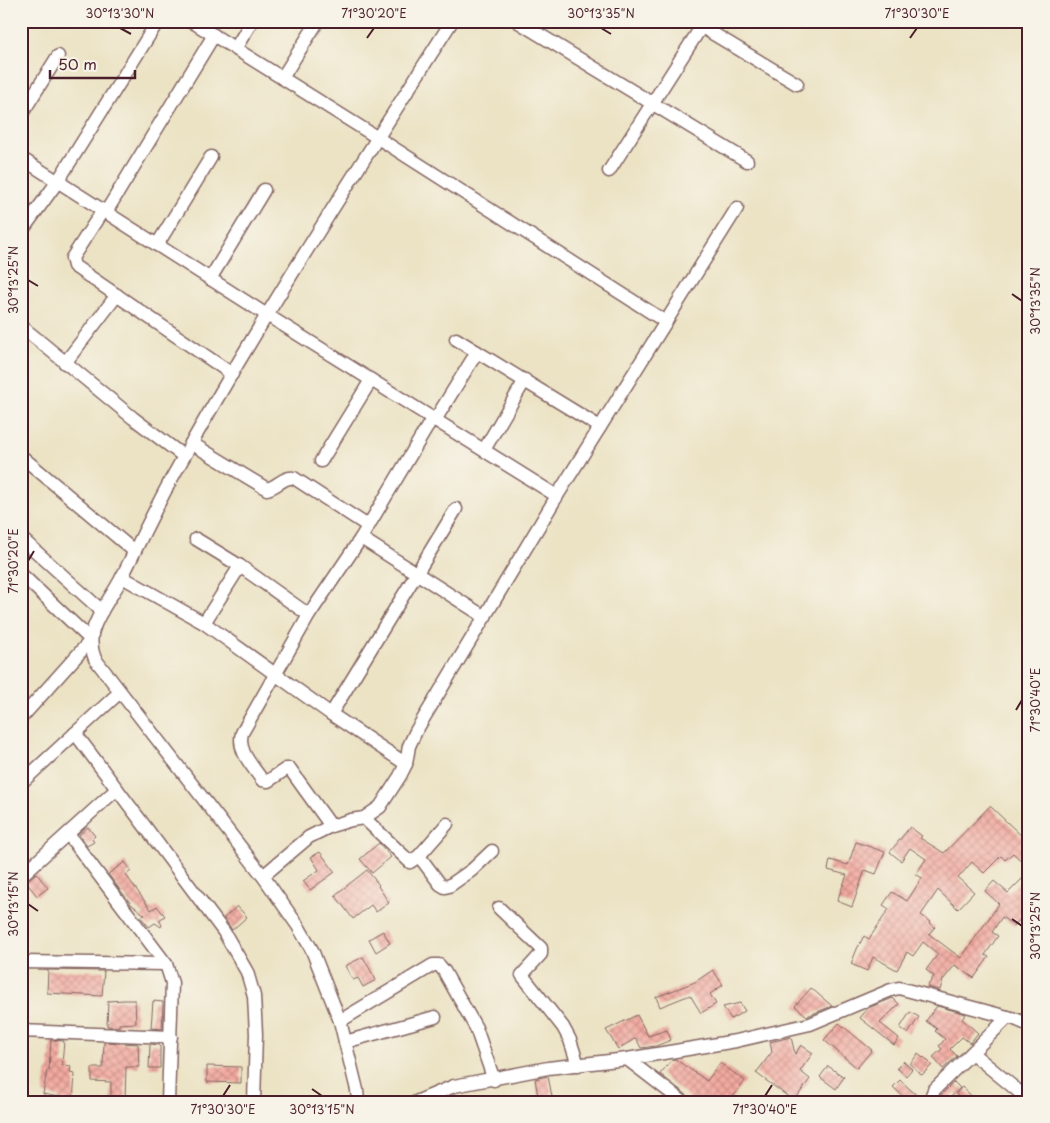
<svg xmlns="http://www.w3.org/2000/svg" width="1050" height="1123" font-family="'Playpen Sans',sans-serif">
	<defs>
		<pattern id="building-cross-hatch" width="8" height="8" patternUnits="userSpaceOnUse" patternTransform="scale(1.25)"><rect width="8" height="8" fill="#f3aaa0"/><path d="M0 0l8 8M0 8l8-8" fill="none" stroke="#c78a83"/></pattern>
	</defs>
	<rect width="100%" height="100%" fill="#f7f3e8"/>
	<filter id="ink" filterUnits="userSpaceOnUse"><feTurbulence type="fractalNoise" baseFrequency=".02" numOctaves="2"/><feDisplacementMap in="SourceGraphic" scale="10" xChannelSelector="R" yChannelSelector="G"/><feConvolveMatrix kernelMatrix="1 2 1 2 8 2 1 2 1" color-interpolation-filters="sRGB"/></filter>
	<filter id="wash" filterUnits="userSpaceOnUse"><feTurbulence type="fractalNoise" baseFrequency=".0096" numOctaves="4" result="noise"/><feDisplacementMap in="SourceGraphic" scale="20" xChannelSelector="R" yChannelSelector="G"/><feGaussianBlur stdDeviation="1.12" result="paint"/><feColorMatrix in="noise" values="0 0 0 0 0 0 0 0 0 0 0 0 0 0 0 0 0 1.4 0 .05"/><feComposite in="paint" operator="in"/></filter>
	<g filter="url(#wash)">
		<rect width="100%" height="100%" fill="#ece3c5"/>
		<g id="blocks">
			<g fill="url(#building-cross-hatch)">
				<path d="M990,806L1029,843V868L1013,853L1005,860L1001,856L984,873L972,862L958,878L974,892L958,909L938,890L921,915L931,922L930,923L935,927L929,934L961,958L999,904L985,891L994,881L1008,893L1029,872V909L1014,926L1002,917L992,932L998,936L985,955L989,957L974,978L955,965L943,980L940,990L927,987L934,976L926,970L938,954L923,942L913,956L907,952L897,970L873,957L867,971L851,964L857,949L864,936L869,939L889,909L883,905L892,892L907,901L922,878L916,874L926,859L910,848L901,861L890,852L910,827L922,836L920,838L944,853Z"/>
				<path d="M88,827L95,836L92,839L94,842L87,846L79,835Z"/>
				<path d="M856,842L885,852L876,874L865,870L852,907L837,901L847,875L828,870L830,860L848,865Z"/>
				<path d="M379,843L391,857L372,873L360,859Z"/>
				<path d="M320,852L335,872L310,890L303,881L319,870L311,857Z"/>
				<path d="M125,862L131,871L126,875L151,910L157,906L165,916L159,920L162,925L161,927L155,923L149,927L141,917L145,915L131,904L108,874Z"/>
				<path d="M367,870L379,885L378,886L389,903L376,912L371,905L353,919L335,895Z"/>
				<path d="M36,873L48,888L37,896L26,882Z"/>
				<path d="M237,906L247,917L232,930L224,918Z"/>
				<path d="M383,931L390,943L376,952L369,939Z"/>
				<path d="M363,957L376,980L363,987L358,978L353,980L345,966Z"/>
				<path d="M48,970L104,971L102,996L47,993Z"/>
				<path d="M713,970L723,985L710,994L716,1004L701,1013L690,995L660,1007L656,997L695,982Z"/>
				<path d="M811,988L832,1006L807,1016L795,1006Z"/>
				<path d="M893,998L899,1004L880,1023L899,1038L894,1045L860,1018L868,1008Z"/>
				<path d="M124,1000H135L136,1023L119,1024V1027L107,1026L108,1001Z"/>
				<path d="M153,1001L163,1002L162,1029L151,1028Z"/>
				<path d="M740,1003L745,1011L731,1019L723,1007Z"/>
				<path d="M937,1006L966,1014L962,1019L978,1033L970,1043L962,1037L950,1049L957,1056L943,1069L933,1057L942,1049L939,1046L945,1039L935,1031L937,1029L926,1021Z"/>
				<path d="M910,1012L919,1017L908,1034L900,1028Z"/>
				<path d="M637,1015L648,1036L667,1030L671,1040L656,1046L641,1048L636,1038L618,1049L606,1030Z"/>
				<path d="M839,1023L872,1050L857,1068L824,1040Z"/>
				<path d="M791,1037L795,1054L801,1045L813,1053L800,1071L810,1079L794,1101L756,1073L772,1052L770,1042Z"/>
				<path d="M51,1040L64,1041L62,1065L71,1066L70,1072L75,1073L73,1102H59V1097L43,1094L47,1070H49Z"/>
				<path d="M104,1042L138,1044L139,1067H126L125,1101L111,1100V1082L92,1081V1068H103Z"/>
				<path d="M150,1044L160,1045V1068H149Z"/>
				<path d="M918,1054L923,1058L924,1057L932,1065L922,1075L910,1064Z"/>
				<path d="M675,1059L707,1081L720,1063L745,1081L729,1102H693L688,1096L660,1074L672,1060Z"/>
				<path d="M903,1061L912,1069L906,1076L897,1068Z"/>
				<path d="M207,1066L241,1067V1083L207,1082Z"/>
				<path d="M828,1066L844,1077L836,1089L820,1077Z"/>
				<path d="M548,1076L553,1102H539L535,1079Z"/>
				<path d="M900,1080L924,1102H909L893,1087Z"/>
				<path d="M954,1082L960,1088L946,1102H943L941,1095Z"/>
				<path d="M962,1087L978,1102H964L956,1094Z"/>
			</g>
		</g>
	</g>
	<g filter="url(#ink)">
		<use href="#blocks" fill-opacity="0" stroke="#836461" stroke-width="1"/>
		<g fill="none" stroke-linecap="round" stroke-linejoin="round">
			<defs>
				<g id="minor">
					<path d="M191,21L378,138L666,322"/>
					<path d="M517,21L747,161"/>
					<path d="M692,21L797,84"/>
					<path d="M235,49L252,21"/>
					<path d="M282,78L318,21"/>
					<path d="M21,115L58,56"/>
					<path d="M21,158L267,315L557,496"/>
					<path d="M609,171L705,21"/>
					<path d="M103,210L72,258L74,266L232,374"/>
					<path d="M106,212L214,35"/>
					<path d="M21,232L58,181L158,21"/>
					<path d="M157,245L211,157"/>
					<path d="M210,279L264,190"/>
					<path d="M21,326L133,418L182,455"/>
					<path d="M456,339L600,427"/>
					<path d="M65,363L117,295"/>
					<path d="M435,420L477,352"/>
					<path d="M191,443L267,489C277,487 284,476 294,478L368,526"/>
					<path d="M484,450L525,380"/>
					<path d="M21,456L134,551"/>
					<path d="M321,461L371,380"/>
					<path d="M21,538L102,611"/>
					<path d="M361,538L485,617"/>
					<path d="M196,539L240,566L309,615"/>
					<path d="M21,574L91,640L21,718"/>
					<path d="M122,577L204,623L331,714L406,764"/>
					<path d="M204,623L240,566"/>
					<path d="M331,714L456,509"/>
					<path d="M75,733L224,932L247,972L254,996L256,1034L254,1102"/>
					<path d="M21,783L120,692"/>
					<path d="M364,818L410,862L419,856L447,824"/>
					<path d="M331,826L290,769H286L268,781L262,780C252,765 237,751 242,733L309,615L361,538L432,419"/>
					<path d="M68,834L166,964L172,983L168,1102"/>
					<path d="M419,856L440,884L445,887L449,886L472,870L492,851"/>
					<path d="M21,876L117,789"/>
					<path d="M263,876L309,837L331,826L351,820L364,818L380,807L400,776L406,764L409,746L416,731L557,496L737,208"/>
					<path d="M499,908L541,948V954L522,975L563,1027L570,1040L578,1065"/>
					<path d="M21,962L166,964"/>
					<path d="M340,1021L433,965H439L444,971L476,1028L494,1080"/>
					<path d="M21,1031L171,1037"/>
					<path d="M345,1042L435,1017"/>
					<path d="M972,1053L1029,1100"/>
					<path d="M627,1059L683,1102"/>
					<path d="M358,1102L357,1090L340,1021L312,950L298,926L263,876L95,659C91,649 90,640 93,630C99,611 113,595 122,577C140,541 157,504 177,469C262,316 358,169 452,21"/>
					<path d="M416,1102L454,1086L548,1068L627,1059L736,1041L810,1024L891,990L899,988L1015,1019L1029,1025"/>
					<path d="M935,1102L932,1095L934,1090L1008,1017"/>
				</g>
			</defs>
			<use href="#minor" stroke="#836461" stroke-width="15"/>
			<use href="#minor" stroke="#fff" stroke-width="12"/>
		</g>
	</g>
	<path fill="none" stroke="#4a1f2b" stroke-width="2" d="M120,28L131,34M601,28L611,34M367,38L374,28M910,38L917,28M28,280L38,286M1012,294L1022,301M28,561L34,551M1016,710L1022,700M28,904L38,911M1012,919L1022,926M312,1089L322,1096M223,1096L230,1085M765,1096L772,1085"/>
	<rect width="1050" height="1123" fill="none" stroke="#f7f3e8" stroke-width="55"/>
	<path d="M50 70v8h85v-8" fill="none" stroke="#4a1f2b" stroke-width="2.5"/>
	<text x="58" y="70" font-size="15" fill="#4a1f2b" stroke="#f7f3e8" stroke-width="4" paint-order="stroke">50 m</text>
	<rect x="28" y="28" width="994" height="1068" fill="none" stroke="#4a1f2b" stroke-width="2"/>
	<g font-size="12" text-anchor="middle" fill="#4a1f2b">
		<text x="120" y="18">30°13'30"N</text>
		<text x="374" y="18">71°30'20"E</text>
		<text x="601" y="18">30°13'35"N</text>
		<text x="917" y="18">71°30'30"E</text>
		<text transform="translate(14 280) rotate(-90)" y="4">30°13'25"N</text>
		<text transform="translate(1036 301) rotate(-90)" y="4">30°13'35"N</text>
		<text transform="translate(14 561) rotate(-90)" y="4">71°30'20"E</text>
		<text transform="translate(1036 700) rotate(-90)" y="4">71°30'40"E</text>
		<text transform="translate(14 904) rotate(-90)" y="4">30°13'15"N</text>
		<text transform="translate(1036 926) rotate(-90)" y="4">30°13'25"N</text>
		<text x="223" y="1114">71°30'30"E</text>
		<text x="322" y="1114">30°13'15"N</text>
		<text x="765" y="1114">71°30'40"E</text>
	</g>
</svg>
